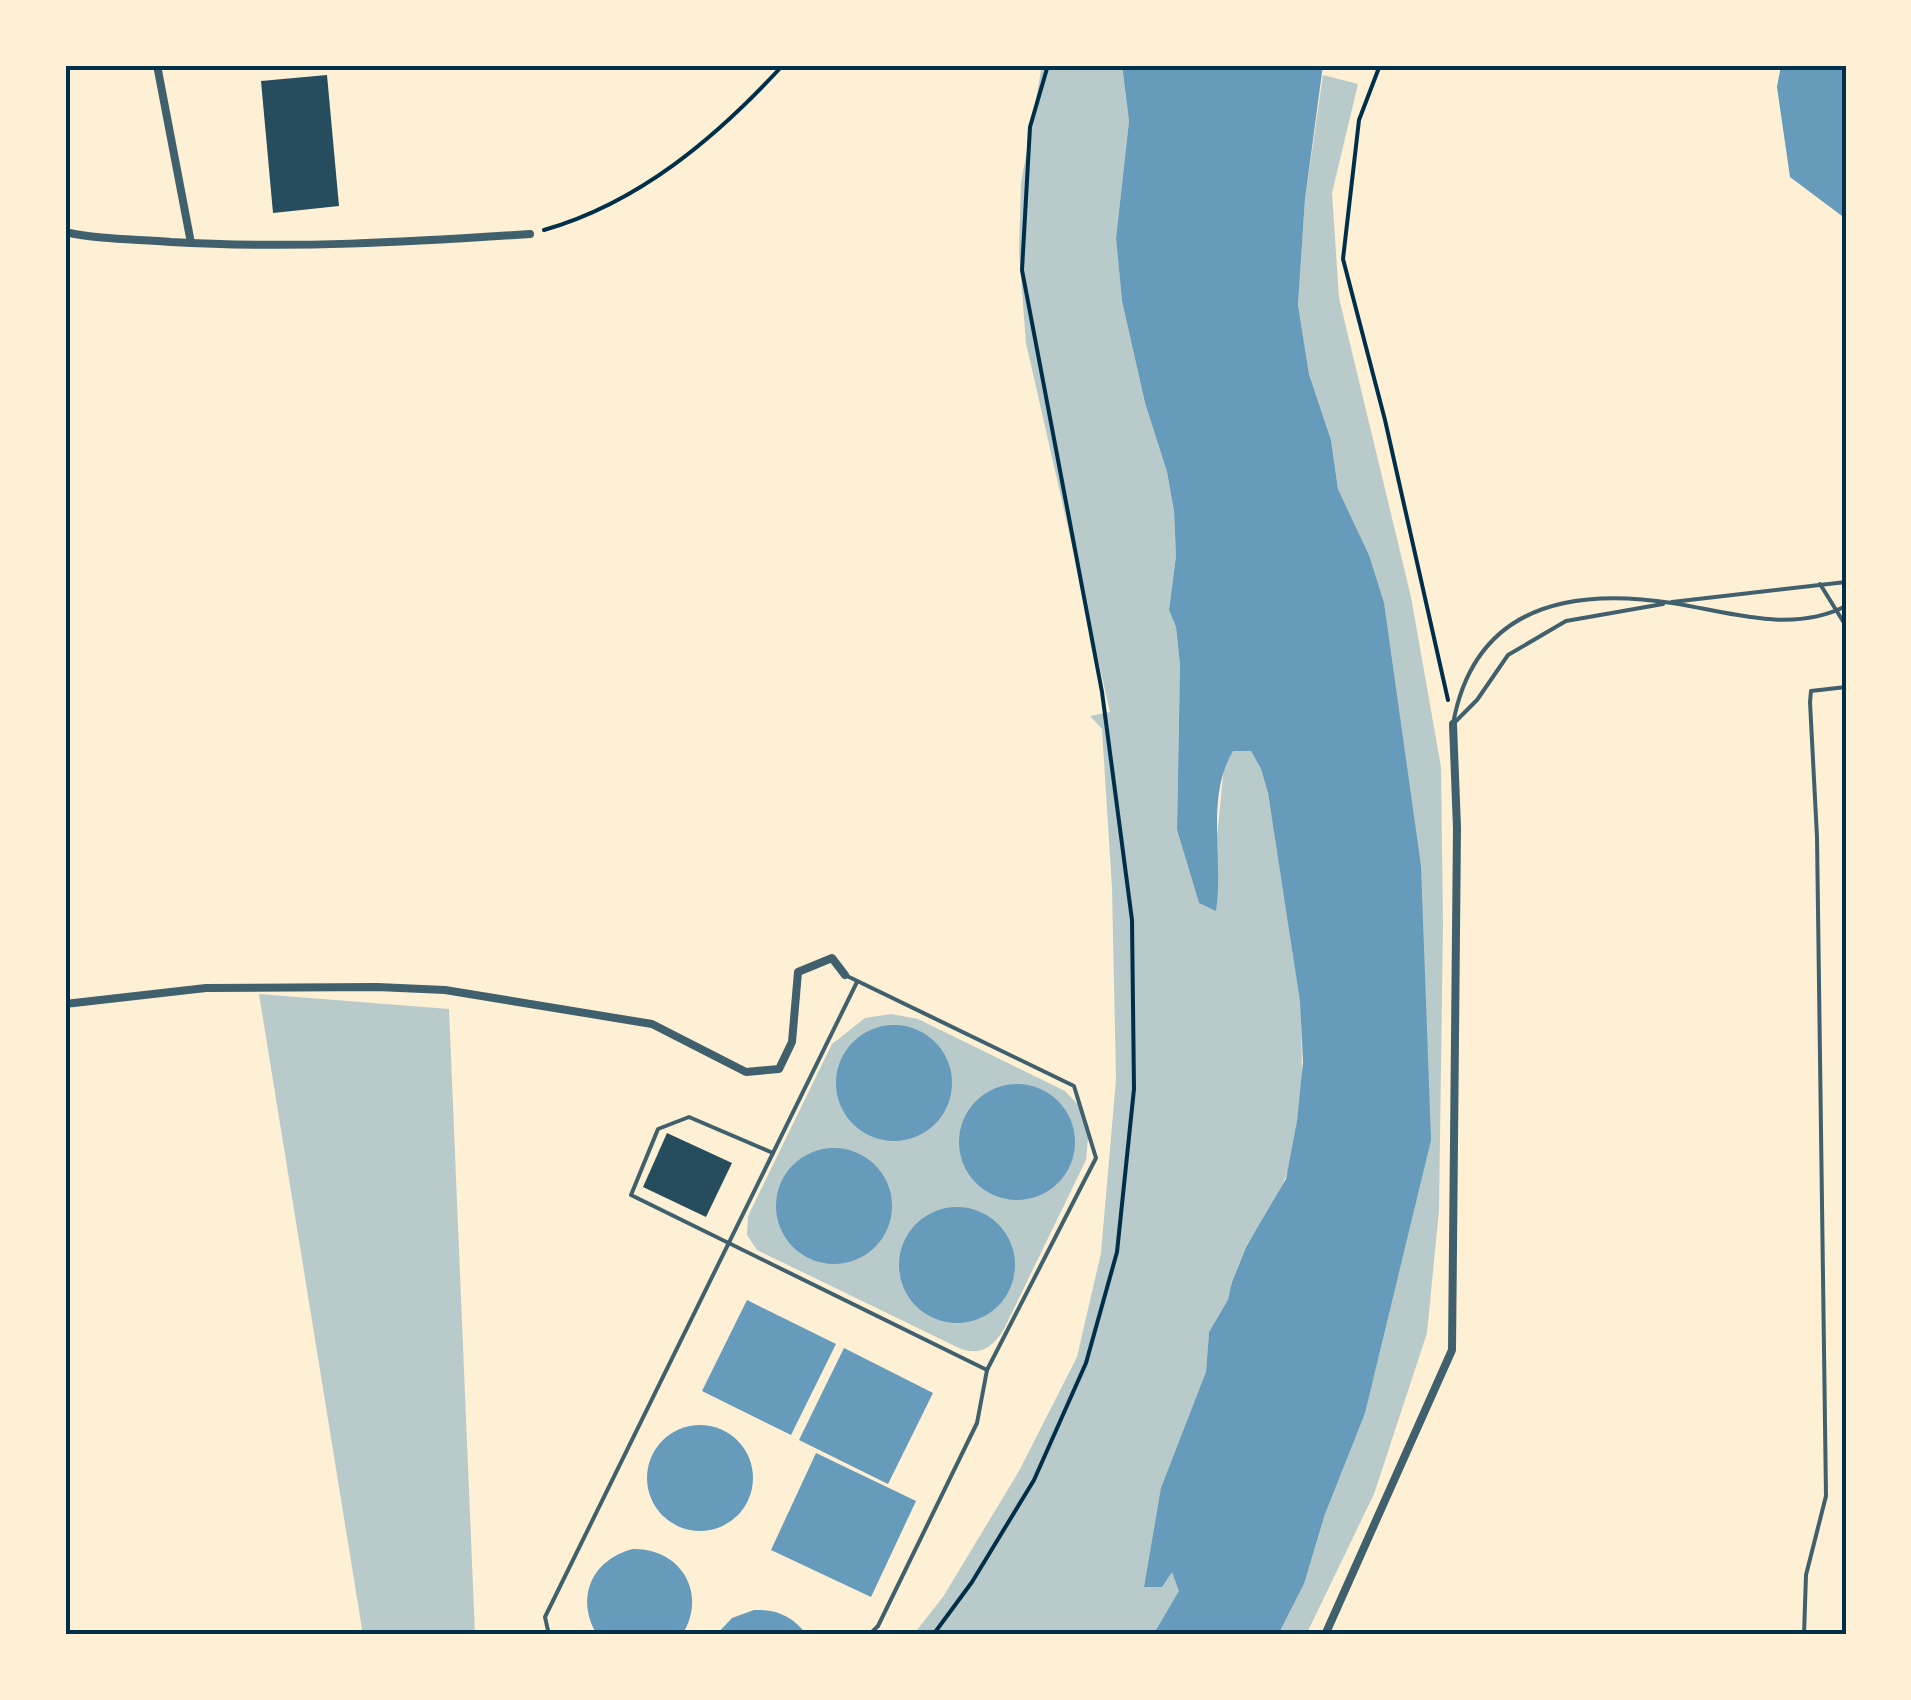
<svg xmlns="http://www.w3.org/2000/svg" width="1911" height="1700" font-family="'IBM Plex Serif',serif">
	<rect width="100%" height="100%" fill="#fdf0d5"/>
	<g fill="#b9caca">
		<path d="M1042,65H1122L1129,121L1116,238L1122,301L1145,403L1167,472L1174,511L1176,556L1169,610L1176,627L1180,665L1177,830L1199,903L1215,857L1224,766L1233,751H1251L1261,769L1268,793L1301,1001L1302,1082L1292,1160L1278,1197L1246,1246L1232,1282L1229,1300L1209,1332L1206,1372L1156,1520L1144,1587H1162L1172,1571L1180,1591L1153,1635H913L943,1597L1019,1471L1077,1357L1101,1253L1116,1079L1112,888L1102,729L1090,716L1110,712L1026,343L1019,251L1021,183Z"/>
		<path d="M1323,75L1358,84L1332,193L1339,298L1411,597L1441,767L1443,923L1439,1210L1427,1333L1374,1494L1306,1635H1278L1304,1584L1325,1514L1375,578L1369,555L1338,489L1331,440L1309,374L1298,305L1305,199Z"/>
		<path d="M259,994L449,1009L475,1635H363Z"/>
		<path d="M891,1014L918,1019L1065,1091L1081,1108L1089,1128L1086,1160L1004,1329C994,1346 981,1356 961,1349L757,1250L747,1235L748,1216L832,1044L865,1018Z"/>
	</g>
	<g fill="#669bbc">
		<path d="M1122,65H1323L1305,199L1298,305L1309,374L1331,440L1338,489L1369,555L1384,603L1421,866L1431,1140L1365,1413L1325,1514L1304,1584L1278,1635H1153L1179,1591L1172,1572L1162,1587H1144L1161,1488L1206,1372L1209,1332L1228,1300L1232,1282L1246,1247L1286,1179L1297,1121L1303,1062L1300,1001L1268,793L1261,769L1251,751H1233C1205,798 1224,859 1216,911L1199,903L1177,830L1180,665L1176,627L1169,610L1176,556L1174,511L1167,472L1145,403L1122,301L1116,238L1129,121Z"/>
		<path d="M1781,65H1846V219L1790,177L1777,87Z"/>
		<circle cx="894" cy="1083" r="58"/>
		<circle cx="1017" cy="1142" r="58"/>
		<circle cx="834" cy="1206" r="58"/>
		<circle cx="957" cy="1265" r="58"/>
		<path d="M747,1300L836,1344L791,1435L702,1391Z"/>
		<path d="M844,1348L933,1393L888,1484L799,1440Z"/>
		<circle cx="700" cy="1478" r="53"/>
		<path d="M816,1453L916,1501L871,1597L771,1550Z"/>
		<path d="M633,1549C681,1548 708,1594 682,1635H597C575,1598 591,1560 633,1549Z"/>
		<path d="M754,1610C778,1609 793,1617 807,1635H716L732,1618Z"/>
	</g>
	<g fill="#264d5e">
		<path d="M327,75L339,206L273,213L261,81Z"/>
		<path d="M667,1133L732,1163L706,1217L643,1187Z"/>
	</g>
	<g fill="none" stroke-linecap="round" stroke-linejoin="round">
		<g stroke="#003049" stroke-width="4">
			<path d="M1380,65L1359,120L1343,259L1385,420L1448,700"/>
			<path d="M544,230C639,203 717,137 783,65"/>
			<path d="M933,1635L972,1582L1034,1480L1086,1363L1117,1252L1134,1089L1132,920L1102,692L1022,270L1030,127L1048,65"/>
		</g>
		<g stroke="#3f606c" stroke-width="4">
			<path d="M1820,584L1846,626"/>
			<path d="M1672,602L1846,582"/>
			<path d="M1456,721L1477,700L1508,655L1566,621L1663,604"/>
			<path d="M1453,724C1474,607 1567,587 1672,603C1730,612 1791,634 1846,606"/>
			<path d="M845,975L1074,1086L1096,1158L987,1370L977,1423L878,1626L869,1635"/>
			<path d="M773,1153L689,1117L658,1129L631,1195L987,1370"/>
			<path d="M549,1635L545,1617L857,982"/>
			<path d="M1804,1635L1806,1575L1826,1496L1817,837L1810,702L1811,691L1846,687"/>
		</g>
		<g stroke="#3f606c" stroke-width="8">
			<path d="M157,65L191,243"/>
			<path d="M65,232C100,240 136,239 171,242C291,249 410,242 530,234"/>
			<path d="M65,1004L206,988L377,987L445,990L652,1024L746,1072L779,1069L792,1042L798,972L832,958L845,975"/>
			<path d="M1325,1635L1452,1350L1457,828L1453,724"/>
		</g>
	</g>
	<rect width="1911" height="1700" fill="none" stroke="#fdf0d5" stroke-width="135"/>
	<rect x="68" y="68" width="1776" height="1564" fill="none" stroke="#003049" stroke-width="4"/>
</svg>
